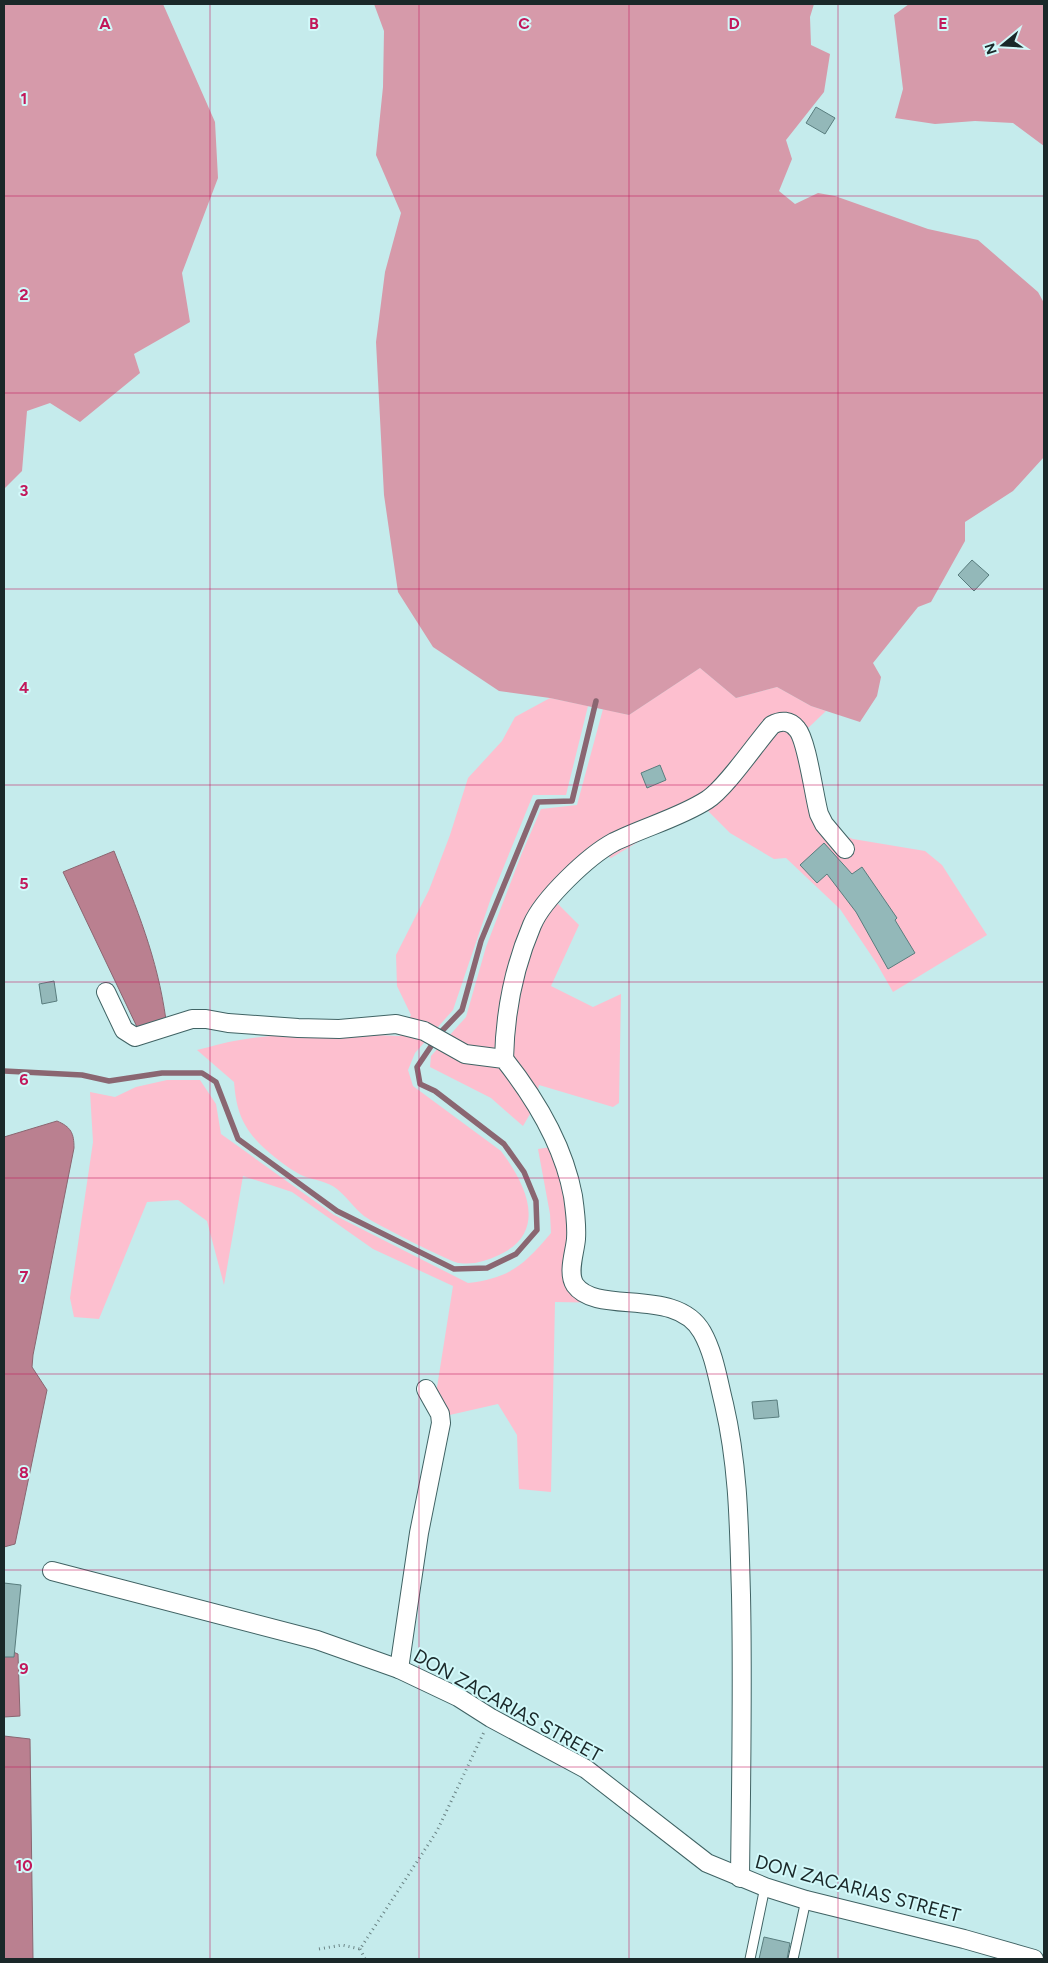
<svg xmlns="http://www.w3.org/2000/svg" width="1048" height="1963" font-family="Figtree,sans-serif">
	<rect width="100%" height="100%" fill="#c5ebec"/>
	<g fill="#fdbfcf">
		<path d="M700,668L736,698L777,687L811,706L826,711L807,729L805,750L835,832L853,839L925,851L942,865L987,935L893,992L877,964L840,909L786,858L774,859L730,833L706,809L680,817L611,858L597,851L549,895L579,925L551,986L593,1007L621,994L619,1103L613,1107L539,1085L533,1109L523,1126L491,1098L430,1067L431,1056L466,1017L486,947L522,853L541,809L577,805L603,709L629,715Z"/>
		<path d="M550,698L588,706L566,795H533L491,898L453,1010L415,1053L408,1070L413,1086L501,1151C526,1184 549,1232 499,1255C486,1261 474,1265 459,1263C452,1263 370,1221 364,1216C354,1208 347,1197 337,1189C328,1182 316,1180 306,1177C293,1173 266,1151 257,1141C240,1122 236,1106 234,1082L197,1050C213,1046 230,1041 246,1039C297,1031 349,1034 400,1036L411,1015L397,986L396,955L429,890L450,835L468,778L502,741L515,717Z"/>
		<path d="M167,1080H200L216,1104L221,1134L334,1215L468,1283C510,1278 524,1265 551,1233L550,1214L538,1149L551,1147C572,1192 568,1225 564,1274L612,1303L555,1302L551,1492L519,1489L517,1435L498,1404L432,1419L453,1286L373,1249L292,1192L243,1176L224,1285L207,1221L178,1200L147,1202L99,1319L74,1317L70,1298L93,1142L90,1092L115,1097L136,1087Z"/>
	</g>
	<g fill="#d69aaa">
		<path d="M4,4H163L215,122L218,178L182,273L190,322L134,354L140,373L80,422L50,403L27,411L22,471L4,489Z"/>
		<path d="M374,4H814L810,17L811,45L830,54L824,92L786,140L792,159L779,191L795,204L818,193L835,196L928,229L978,240L1038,292L1044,303V457L1013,491L965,522V541L931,602L918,607L873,663L881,677L877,696L860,722L811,706L777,687L736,698L700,668L629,715L550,698L499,691L433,647L398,592L384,495L376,342L385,272L401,213L376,155L383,87L384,31Z"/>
		<path d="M909,4H1044V146L1013,123L975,121L935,124L895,118L903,89L894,15Z"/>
	</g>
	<g fill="#ba8090" stroke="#8a6671">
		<path d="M114,851C137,910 157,956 166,1020L138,1029L63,872Z"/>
		<path d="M57,1121C71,1127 74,1133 74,1148L33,1355L32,1367L47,1390L15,1544L4,1547V1137Z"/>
		<path d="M4,1648L18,1654L20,1716L4,1717Z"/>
		<path d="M4,1736L30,1739L33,1959H4Z"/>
	</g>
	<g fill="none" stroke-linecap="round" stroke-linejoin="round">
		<path stroke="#8a6671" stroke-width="5.5" d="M4,1071L82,1075L109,1081L162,1073H202L216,1082L238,1139L337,1211L454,1269L487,1268L516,1254L537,1230L536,1201L524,1172L504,1144L435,1091L420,1084L417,1067L440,1033L462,1010L481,941L538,802L572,801L596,701"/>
	</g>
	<g fill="#93b8b9" stroke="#597d7e">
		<path d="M816,107L835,118L825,134L806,123Z"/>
		<path d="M972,560L989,575L974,591L958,575Z"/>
		<path d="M660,765L666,780L647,788L641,773Z"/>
		<path d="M824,843L852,874L862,867L897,918L895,920L915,953L888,969L856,912L827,874L817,883L800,865Z"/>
		<path d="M54,981L57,1001L42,1004L39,984Z"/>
		<path d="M777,1400L779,1417L754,1419L752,1402Z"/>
		<path d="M4,1583L21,1585L14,1657H4Z"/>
		<path d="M764,1937L790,1943L787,1959H759Z"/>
	</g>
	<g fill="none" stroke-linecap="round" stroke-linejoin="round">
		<defs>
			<g id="service">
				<path d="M750,1959L765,1887"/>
				<path d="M793,1959L806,1900"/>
			</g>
			<g id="minor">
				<path d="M106,992L124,1030L135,1037L192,1019H206L228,1023L298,1028L339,1029L396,1024L424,1031L465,1054L504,1059C535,1098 564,1147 573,1196C575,1210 577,1225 576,1239C575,1252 567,1273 575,1285C597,1316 676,1286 702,1332C714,1353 718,1380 724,1404C739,1469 739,1528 741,1595C743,1689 741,1783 740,1878"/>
				<path d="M504,1059C505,1014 514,967 532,925C543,899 588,856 614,842C644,827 679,818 707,800C726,788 756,743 772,725C781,720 790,720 797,729C807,740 814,796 819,814L824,824L845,849"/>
				<path d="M52,1571L317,1640L399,1669L458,1697L491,1718L586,1769L707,1863L765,1887L806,1900L964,1939L1034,1959"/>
				<path d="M399,1669L419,1533L441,1423L440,1414L426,1389"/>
			</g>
		</defs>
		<use href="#service" stroke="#406364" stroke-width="11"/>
		<use href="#minor" stroke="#406364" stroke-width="20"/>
		<g stroke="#6a8384" stroke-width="3" stroke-dasharray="1 4" stroke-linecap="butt">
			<path d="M319,1949L342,1945L360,1949L437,1831L484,1732"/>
			<path d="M360,1949L365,1959"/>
		</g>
		<use href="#service" stroke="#fff" stroke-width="9"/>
		<use href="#minor" stroke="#fff" stroke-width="18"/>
	</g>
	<path fill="none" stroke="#c2185b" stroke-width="1" stroke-opacity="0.55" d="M210,4V1959M419,4V1959M629,4V1959M838,4V1959M4,196H1044M4,393H1044M4,589H1044M4,785H1044M4,982H1044M4,1178H1044M4,1374H1044M4,1570H1044M4,1767H1044"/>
	<g text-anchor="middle" stroke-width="4" stroke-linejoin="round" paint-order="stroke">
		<g font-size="19" fill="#1a2829" stroke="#d2f9fa">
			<text transform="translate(508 1705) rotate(29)" y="7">DON ZACARIAS STREET</text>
			<text transform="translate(858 1888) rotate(15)" y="7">DON ZACARIAS STREET</text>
		</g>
	</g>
	<g font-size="16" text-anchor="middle" font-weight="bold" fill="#c2185b" stroke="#d2f9fa" stroke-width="4" stroke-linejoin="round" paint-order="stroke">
		<text x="105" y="29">A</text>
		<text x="314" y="29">B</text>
		<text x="524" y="29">C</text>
		<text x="734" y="29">D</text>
		<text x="943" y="29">E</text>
		<text x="24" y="104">1</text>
		<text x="24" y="300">2</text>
		<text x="24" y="496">3</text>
		<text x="24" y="693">4</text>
		<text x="24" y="889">5</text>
		<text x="24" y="1085">6</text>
		<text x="24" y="1282">7</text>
		<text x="24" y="1478">8</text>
		<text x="24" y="1674">9</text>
		<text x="24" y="1871">10</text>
	</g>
	<rect width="1048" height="1963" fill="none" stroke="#1a2829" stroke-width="10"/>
	<g transform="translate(1003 45) rotate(252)" stroke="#d2f9fa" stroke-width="4" paint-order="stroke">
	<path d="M0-4L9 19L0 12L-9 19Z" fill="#1a2829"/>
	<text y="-8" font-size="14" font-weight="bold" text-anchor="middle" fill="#1a2829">N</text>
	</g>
</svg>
